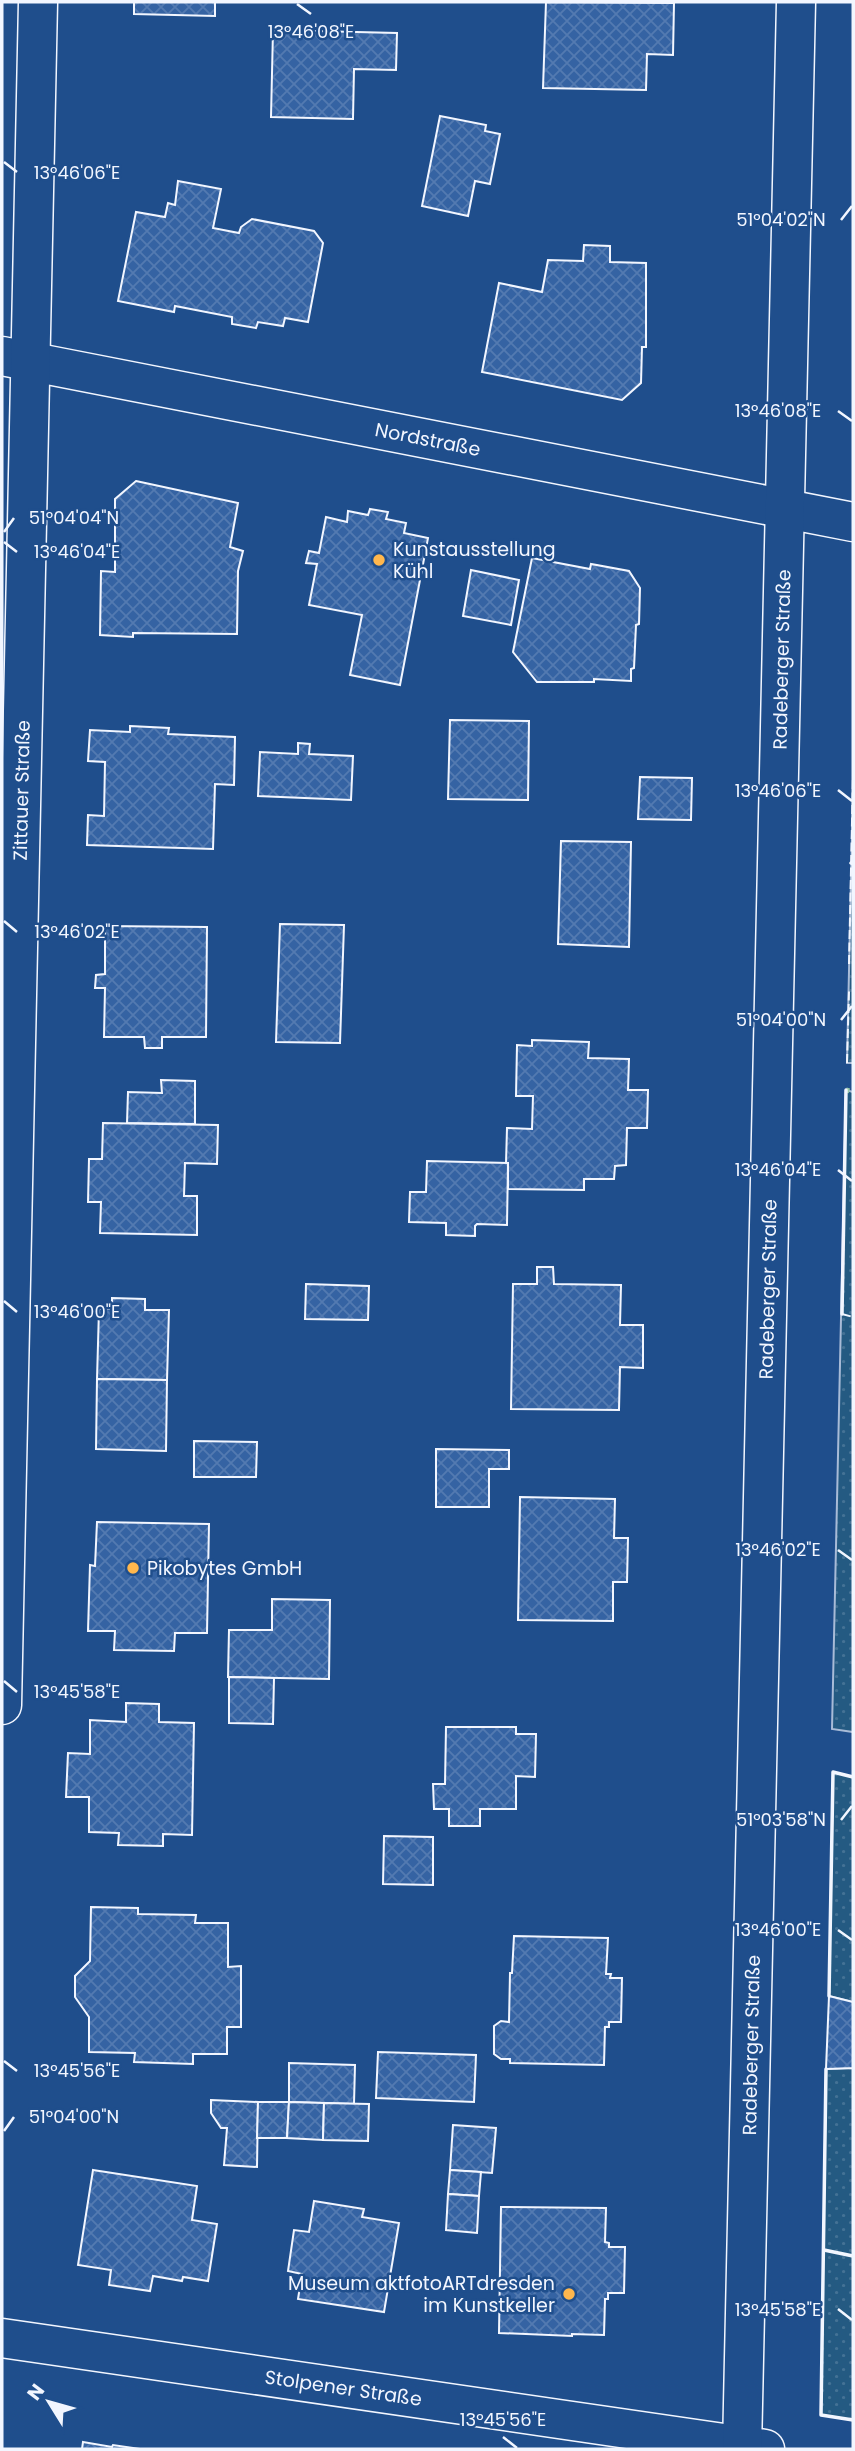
<svg xmlns="http://www.w3.org/2000/svg" width="855" height="2451" font-family="Poppins,sans-serif">
	<defs>
		<pattern id="grass-dots" width="8" height="8" patternUnits="userSpaceOnUse" patternTransform="scale(1.75)"><rect width="8" height="8" fill="#245a82"/><path d="M2 2h.1M6 6h.1" fill="none" stroke="#447295" stroke-width="1.8" stroke-linecap="round"/></pattern>
		<pattern id="building-cross-hatch" width="8" height="8" patternUnits="userSpaceOnUse" patternTransform="scale(1.75)"><rect width="8" height="8" fill="#3563a3"/><path d="M0 0l8 8M0 8l8-8" fill="none" stroke="#537ab1"/></pattern>
	</defs>
	<rect width="100%" height="100%" fill="#1f4e8c"/>
	<g fill="url(#grass-dots)" stroke="#a8bbd7" stroke-width="2">
		<path d="M853,788V1063H847Z"/>
		<path d="M846,1090L853,1092V1732L832,1729Z"/>
		<path d="M833,1772L853,1777V2002L829,1996Z"/>
		<path d="M853,2068V2420L821,2415L826,2069Z"/>
	</g>
	<g fill="url(#building-cross-hatch)" stroke="#f2f6ff" stroke-width="2">
		<path d="M134,2H215V16L134,14Z"/>
		<path d="M546,2L674,3L673,55L647,54L646,90L543,88Z"/>
		<path d="M273,30L397,33L396,70L354,69L353,119L271,117Z"/>
		<path d="M440,116L486,125L485,131L500,134L490,184L475,181L468,216L422,206Z"/>
		<path d="M178,181L221,189L213,228L239,233L241,227L252,219L314,231L323,243L308,322L285,318L283,326L258,322L256,328L232,324V317L175,306L174,312L118,301L136,212L165,217L168,203L175,205Z"/>
		<path d="M584,245L610,246V262L646,263V347H642L641,383L622,400L482,372L499,283L542,292L548,260L583,261Z"/>
		<path d="M136,481L238,503L230,547L243,551L238,571L237,634L133,633V637L100,635L101,571L115,572V499Z"/>
		<path d="M370,509L388,512L386,519L406,523L404,533L428,538L400,685L350,675L362,615L309,605L317,564L306,563L309,551L319,553L326,517L347,522L348,511L368,515Z"/>
		<path d="M532,558L590,569L591,564L629,571L640,588L639,624L636,625L634,668L631,669V681L594,679V682H537L513,652Z"/>
		<path d="M471,570L519,580L511,625L463,616Z"/>
		<path d="M450,720L529,721L528,800L448,799Z"/>
		<path d="M130,726L169,728L168,734L235,737L234,785L215,784L213,849L87,845L88,815L104,816L105,762L88,761L90,730L130,732Z"/>
		<path d="M298,743L310,744L309,754L353,756L351,800L258,796L260,752L298,754Z"/>
		<path d="M640,777L692,778L691,820L638,819Z"/>
		<path d="M561,841L631,842L629,947L558,944Z"/>
		<path d="M280,924L344,925L340,1043L276,1042Z"/>
		<path d="M105,926L207,927L206,1037H162V1048H145L144,1037H104L105,988H95L96,975L105,974Z"/>
		<path d="M532,1040L589,1042L588,1058L629,1059L628,1090H648L647,1128H627L626,1165L615,1166L614,1179H584V1190L508,1189V1163H506L507,1128L532,1129L533,1096H516L517,1045L532,1046Z"/>
		<path d="M161,1080L195,1081V1124L127,1123L128,1092L162,1093Z"/>
		<path d="M103,1123L218,1125L217,1164L185,1163L184,1196H197V1235L100,1233L101,1202H88L89,1159H102Z"/>
		<path d="M427,1161L508,1163L507,1225L477,1224L475,1226V1236L446,1235V1223L409,1222L410,1192H426Z"/>
		<path d="M537,1267H553L554,1284L621,1285L620,1325H643V1368L620,1367L619,1410L511,1409L513,1284H537Z"/>
		<path d="M306,1284L369,1286L368,1320L305,1319Z"/>
		<path d="M112,1298L145,1299V1310H169L167,1380L97,1379L99,1309H112Z"/>
		<path d="M97,1379L167,1380L166,1451L96,1449Z"/>
		<path d="M194,1441L257,1442L256,1477H194Z"/>
		<path d="M436,1449L509,1450V1469H489V1507H436Z"/>
		<path d="M520,1497L615,1499L614,1538H628L627,1582H613V1621L518,1620Z"/>
		<path d="M97,1522L209,1524L207,1633H175L174,1651L114,1650L115,1631H88L90,1565L95,1566Z"/>
		<path d="M272,1599L330,1600L329,1679L228,1677L229,1630H272Z"/>
		<path d="M229,1677L274,1678L273,1724L229,1723Z"/>
		<path d="M126,1703L159,1704V1722L194,1723L192,1835L163,1834V1846L118,1845L119,1833L89,1832V1797H66L68,1753L90,1754V1720L126,1722Z"/>
		<path d="M446,1727H516V1734H536L535,1777L516,1776V1809H480V1826H449V1809H434L433,1784H445Z"/>
		<path d="M384,1836L433,1837V1885L383,1884Z"/>
		<path d="M91,1907L138,1908V1914L196,1915L195,1923H228V1967L241,1966V2027H227V2054H193V2064L134,2062L135,2053L89,2052V2017L75,1997V1976L90,1961Z"/>
		<path d="M514,1936L608,1938L606,1974H611L610,1978H622L621,2022H609V2027H605L604,2065L510,2063V2059H501L494,2054V2026L501,2021L509,2022L510,1973H512Z"/>
		<path d="M829,1996L853,2002V2068L826,2069Z"/>
		<path d="M378,2052L476,2055L474,2102L376,2098Z"/>
		<path d="M289,2063L355,2065L354,2104L289,2102Z"/>
		<path d="M211,2100L258,2102L257,2167L224,2165L227,2128H221L211,2113Z"/>
		<path d="M258,2102H289L287,2138H257Z"/>
		<path d="M289,2102L324,2103L323,2140L287,2138Z"/>
		<path d="M324,2103L369,2104L368,2141L323,2140Z"/>
		<path d="M453,2125L496,2128L492,2173L450,2170Z"/>
		<path d="M93,2170L197,2186L192,2220L217,2224L208,2281L183,2277L182,2281L153,2276L150,2291L109,2285L111,2270L78,2265Z"/>
		<path d="M450,2170L481,2172L479,2196L448,2194Z"/>
		<path d="M448,2194L479,2196L477,2233L446,2230Z"/>
		<path d="M314,2201L364,2209L362,2217L399,2223L384,2312L298,2299L302,2274L288,2271L294,2230L309,2232Z"/>
		<path d="M501,2207L606,2208L605,2242L609,2243V2247H625L624,2293H608V2299H605L604,2335L572,2334V2336L499,2333Z"/>
		<path d="M83,2442L112,2447L113,2445L140,2449H82Z"/>
	</g>
	<g fill="none" stroke-linecap="round" stroke-linejoin="round">
		<defs>
			<g id="street">
				<path id="s1" d="M2,356L853,522"/>
				<path id="s2" d="M2,1705L38,2"/>
			</g>
			<g id="secondary">
				<path id="s3" d="M2,2338L765,2449"/>
				<path id="s4" d="M742,2449L796,2"/>
			</g>
		</defs>
		<use href="#street" stroke="#f2f6ff" stroke-width="41"/>
		<use href="#secondary" stroke="#f2f6ff" stroke-width="41"/>
		<use href="#street" stroke="#1f4e8c" stroke-width="38"/>
		<use href="#secondary" stroke="#1f4e8c" stroke-width="38"/>
		<path stroke="#97c8a6" stroke-width="5" stroke-dasharray="3.5 5" stroke-linecap="butt" d="M846,1090L853,1092"/>
		<g stroke="#f2f6ff" stroke-width="2" stroke-dasharray="9 3.5" stroke-linecap="butt">
			<path d="M849,964L853,775"/>
			<path d="M847,1063L849,991"/>
			<path d="M842,1314L853,1317"/>
		</g>
		<g stroke="#f2f6ff" stroke-width="3.5">
			<path d="M851,863L853,864"/>
			<path d="M842,1314L846,1090"/>
			<path d="M829,1996L833,1772L853,1777"/>
			<path d="M826,2069L821,2415L853,2420"/>
			<path d="M824,2250L853,2256"/>
		</g>
	</g>
	<path fill="none" stroke="#f2f6ff" stroke-width="2.5" d="M297,4L311,14M4,162L17,172M841,220L852,206M838,411L852,421M4,532L14,518M4,542L17,552M838,790L852,801M4,921L17,932M841,1020L852,1006M838,1170L852,1181M4,1301L17,1312M838,1550L852,1560M4,1681L17,1692M841,1820L852,1806M838,1930L852,1940M4,2061L17,2071M4,2131L14,2117M838,2309L852,2320M503,2437L517,2448"/>
	<g fill="#ffb74d" stroke="#1f4e8c" stroke-width="2.5">
		<circle cx="379" cy="560" r="7"/>
		<circle cx="133" cy="1568" r="7"/>
		<circle cx="569" cy="2294" r="7"/>
	</g>
	<g text-anchor="middle" stroke-width="5" stroke-linejoin="round" paint-order="stroke">
		<g font-size="19" fill="#f2f6ff" stroke="#1f4e8c">
			<text dy="7" stroke="none"><textPath href="#s1" startOffset="434">Nordstraße</textPath></text>
			<text dy="7" stroke="none"><textPath href="#s4" startOffset="1790">Radeberger Straße</textPath></text>
			<text dy="7" stroke="none"><textPath href="#s2" startOffset="915">Zittauer Straße</textPath></text>
			<text dy="7" stroke="none"><textPath href="#s4" startOffset="1160">Radeberger Straße</textPath></text>
			<text dy="7" stroke="none"><textPath href="#s4" startOffset="404">Radeberger Straße</textPath></text>
			<text dy="7" stroke="none"><textPath href="#s3" startOffset="345">Stolpener Straße</textPath></text>
		</g>
		<g font-size="19" fill="#f2f6ff" stroke="#1f4e8c" text-anchor="start">
			<text x="393" y="556">Kunstausstellung<tspan x="393" dy="22">Kühl</tspan></text>
			<text x="147" y="1575">Pikobytes GmbH</text>
			<text x="555" y="2290" text-anchor="end">Museum aktfotoARTdresden<tspan x="555" dy="22">im Kunstkeller</tspan></text>
		</g>
	</g>
	<g font-size="18" text-anchor="middle" fill="#f2f6ff" stroke="#1f4e8c" stroke-width="5" stroke-linejoin="round" paint-order="stroke">
		<text x="311" y="38">13°46'08"E</text>
		<text x="77" y="179">13°46'06"E</text>
		<text x="781" y="226">51°04'02"N</text>
		<text x="778" y="417">13°46'08"E</text>
		<text x="74" y="524">51°04'04"N</text>
		<text x="77" y="558">13°46'04"E</text>
		<text x="778" y="797">13°46'06"E</text>
		<text x="77" y="938">13°46'02"E</text>
		<text x="781" y="1026">51°04'00"N</text>
		<text x="778" y="1176">13°46'04"E</text>
		<text x="77" y="1318">13°46'00"E</text>
		<text x="778" y="1556">13°46'02"E</text>
		<text x="77" y="1698">13°45'58"E</text>
		<text x="781" y="1826">51°03'58"N</text>
		<text x="778" y="1936">13°46'00"E</text>
		<text x="77" y="2077">13°45'56"E</text>
		<text x="74" y="2123">51°04'00"N</text>
		<text x="778" y="2316">13°45'58"E</text>
		<text x="503" y="2426">13°45'56"E</text>
	</g>
	<rect width="855" height="2451" fill="none" stroke="#f2f6ff" stroke-width="7"/>
	<g transform="translate(49 2402) rotate(307)" stroke="#1f4e8c" stroke-width="5" paint-order="stroke">
	<path d="M0-5L12 26L0 18L-12 26Z" fill="#f2f6ff"/>
	<text y="-10" font-size="19" font-weight="bold" text-anchor="middle" fill="#f2f6ff">N</text>
	</g>
</svg>
